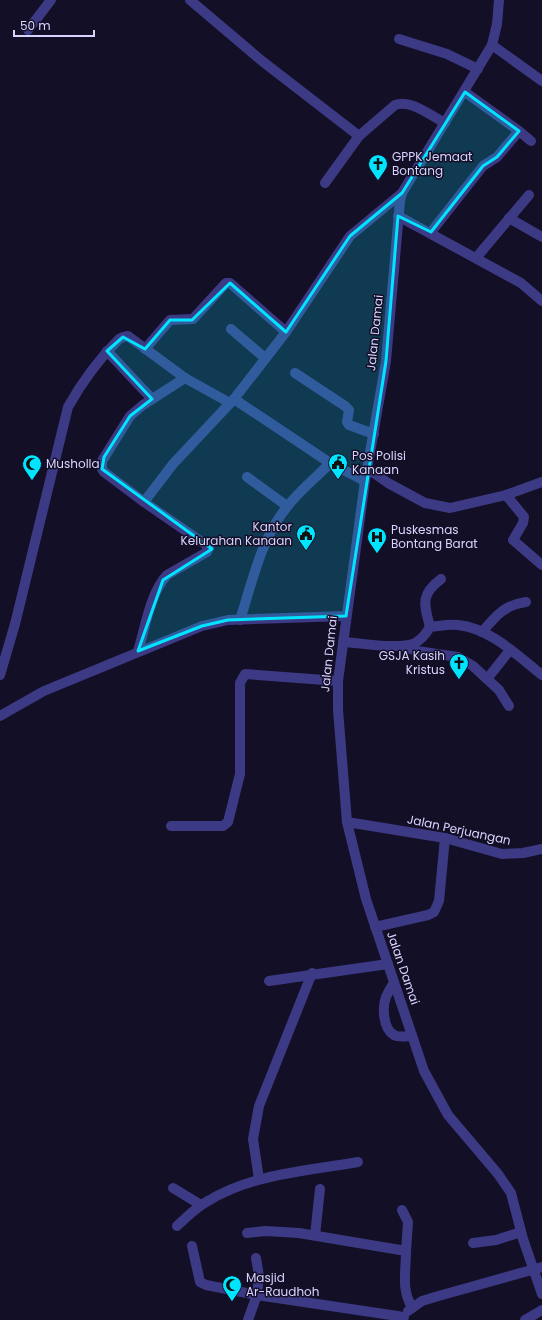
<svg xmlns="http://www.w3.org/2000/svg" width="542" height="1320" font-family="Poppins,sans-serif">
	<rect width="100%" height="100%" fill="#130f26"/>
	<g fill="none" stroke-linecap="round" stroke-linejoin="round">
		<g stroke="#3d3a85" stroke-width="10">
			<path d="M190,0L262,61L359,136"/>
			<path d="M499,0L497,24L492,45L402,193L400,201L386,361L365,481L338,681V710L347,822L366,899L424,1071L448,1115L498,1174L511,1193L523,1239L542,1294"/>
			<path d="M28,30L51,0"/>
			<path d="M399,39L447,54L478,69"/>
			<path d="M492,45L542,81"/>
			<path d="M465,92L519,131L531,141"/>
			<path d="M325,183L359,136L395,105C411,99 431,116 445,123"/>
			<path d="M398,216L521,283L542,301"/>
			<path d="M509,218L542,237"/>
			<path d="M431,232L483,166L497,157L519,131"/>
			<path d="M476,258L529,195"/>
			<path d="M231,329L265,358"/>
			<path d="M145,349L170,320L193,319L226,283H230L286,332"/>
			<path d="M107,351L152,399"/>
			<path d="M295,373L345,406L349,410L347,422L349,425L374,434"/>
			<path d="M185,378L143,405L130,416L102,461V469L104,472L144,502L173,464L234,399L286,332L350,236L402,193"/>
			<path d="M234,399L330,463L365,481"/>
			<path d="M368,469L388,483L425,503L450,508L506,495L542,482"/>
			<path d="M247,477L287,506"/>
			<path d="M506,495L524,517L523,523L513,540L542,565"/>
			<path d="M240,620C252,583 261,538 287,507C299,491 316,478 330,463"/>
			<path d="M430,627C424,604 420,595 441,579"/>
			<path d="M482,632C496,616 504,605 526,602"/>
			<path d="M343,642C362,643 398,650 415,643C422,639 426,634 430,627C440,626 449,624 458,625C490,628 518,656 542,675"/>
			<path d="M403,646L417,651L458,657L473,666L487,679"/>
			<path d="M138,651C145,629 150,593 167,575L207,552L209,547L144,502"/>
			<path d="M0,675L15,624L68,407C82,382 98,360 119,339L123,337L128,336L185,378L230,403"/>
			<path d="M509,706L499,690L487,679L510,650"/>
			<path d="M0,716L44,691L202,626L228,620L346,616"/>
			<path d="M347,822L445,838L502,854L523,853L542,849"/>
			<path d="M171,826H223L228,822L240,774V683L245,674L338,681"/>
			<path d="M375,927L428,915L434,912L439,901L445,838"/>
			<path d="M269,981L388,964"/>
			<path d="M394,983C391,987 388,992 386,997C382,1007 383,1029 394,1035C399,1038 406,1036 412,1036"/>
			<path d="M259,1179L253,1139L259,1106L312,973"/>
			<path d="M173,1188L201,1205"/>
			<path d="M402,1210L408,1222L406,1251"/>
			<path d="M177,1226C187,1217 196,1207 208,1201C252,1174 307,1171 358,1162"/>
			<path d="M247,1233L265,1231L299,1233L406,1251C406,1271 401,1290 412,1307"/>
			<path d="M315,1235L320,1189"/>
			<path d="M473,1243L496,1240L521,1232"/>
			<path d="M192,1246L200,1282L206,1285L257,1295L259,1276L256,1258"/>
			<path d="M408,1311L422,1301L435,1297L542,1267"/>
			<path d="M248,1320L257,1295L404,1317"/>
			<path d="M525,1320L542,1310"/>
		</g>
	</g>
	<path fill="#00e5ff" fill-opacity="0.2" stroke="#00e5ff" stroke-width="3" stroke-linejoin="round" d="M465,92L519,131L497,157L483,166L431,232L398,216L386,361L346,616L228,620L202,626L138,651L163,580L212,549L102,469L104,457L130,416L152,399L107,351L123,337L145,349L170,320H192L230,283L286,332L350,236L402,193Z"/>
	<defs>
		<symbol id="church-pin" viewBox="-11 -11 22 30"><path d="M0 17L-7.5 6A9.5 9.5 0 1 1 7.5 6Z" fill="#00e5ff" stroke="#130f26"/><path d="M-1.2-6h2.4v3.5h3.3v2.4h-3.3V6h-2.4V-.1h-3.3v-2.4h3.3Z" fill="#111"/></symbol>
		<symbol id="civic-pin" viewBox="-11 -11 22 30"><path d="M0 17L-7.5 6A9.5 9.5 0 1 1 7.5 6Z" fill="#00e5ff" stroke="#130f26"/><path d="M-.6-6.5H3V-4.5H.6V-3L4-1V1h2V6H-6V1h2V-1L-.6-3ZM-1.2 2.5V6h2.4V2.5Z" fill="#111"/></symbol>
		<symbol id="mosque-pin" viewBox="-11 -11 22 30"><path d="M0 17L-7.5 6A9.5 9.5 0 1 1 7.5 6Z" fill="#00e5ff" stroke="#130f26"/><path d="M3.5-4.9A6 6 0 1 0 3.5 4.9A5 5 0 1 1 3.5-4.9Z" fill="#111"/></symbol>
		<symbol id="hospital-pin" viewBox="-11 -11 22 30"><path d="M0 17L-7.5 6A9.5 9.5 0 1 1 7.5 6Z" fill="#00e5ff" stroke="#130f26"/><path d="M-5-5h3v3.5h4V-5h3V5h-3V1.5h-4V5h-3Z" fill="#111"/></symbol>
	</defs>
	<g fill-rule="evenodd">
		<use href="#church-pin" x="367" y="153" width="22" height="30"/>
		<use href="#civic-pin" x="327" y="452" width="22" height="30"/>
		<use href="#mosque-pin" x="21" y="453" width="22" height="30"/>
		<use href="#civic-pin" x="295" y="523" width="22" height="30"/>
		<use href="#hospital-pin" x="366" y="526" width="22" height="30"/>
		<use href="#church-pin" x="448" y="652" width="22" height="30"/>
		<use href="#mosque-pin" x="221" y="1274" width="22" height="30"/>
	</g>
	<g text-anchor="middle" stroke-width="3" stroke-linejoin="round" paint-order="stroke">
		<g font-size="12" fill="#d9d4ff" stroke="#130f26" text-anchor="start">
			<text x="392" y="161">GPPK Jemaat<tspan x="392" dy="14">Bontang</tspan></text>
			<text x="352" y="460">Pos Polisi<tspan x="352" dy="14">Kanaan</tspan></text>
			<text x="46" y="468">Musholla</text>
			<text x="292" y="531" text-anchor="end">Kantor<tspan x="292" dy="14">Kelurahan Kanaan</tspan></text>
			<text x="391" y="534">Puskesmas<tspan x="391" dy="14">Bontang Barat</tspan></text>
			<text x="445" y="660" text-anchor="end">GSJA Kasih<tspan x="445" dy="14">Kristus</tspan></text>
			<text x="246" y="1282">Masjid<tspan x="246" dy="14">Ar-Raudhoh</tspan></text>
		</g>
		<g font-size="12" fill="#d9d4ff" stroke="#130f26">
			<text transform="translate(375 333) rotate(-84)" y="4">Jalan Damai</text>
			<text transform="translate(329 654) rotate(-84)" y="4">Jalan Damai</text>
			<text transform="translate(459 830) rotate(12)" y="4">Jalan Perjuangan</text>
			<text transform="translate(403 968) rotate(71)" y="4">Jalan Damai</text>
		</g>
	</g>
	<path d="M14 30v6h80v-6" fill="none" stroke="#d9d4ff" stroke-width="2"/>
	<text x="20" y="30" font-size="12" fill="#d9d4ff" stroke="#130f26" stroke-width="3" paint-order="stroke">50 m</text>
</svg>
